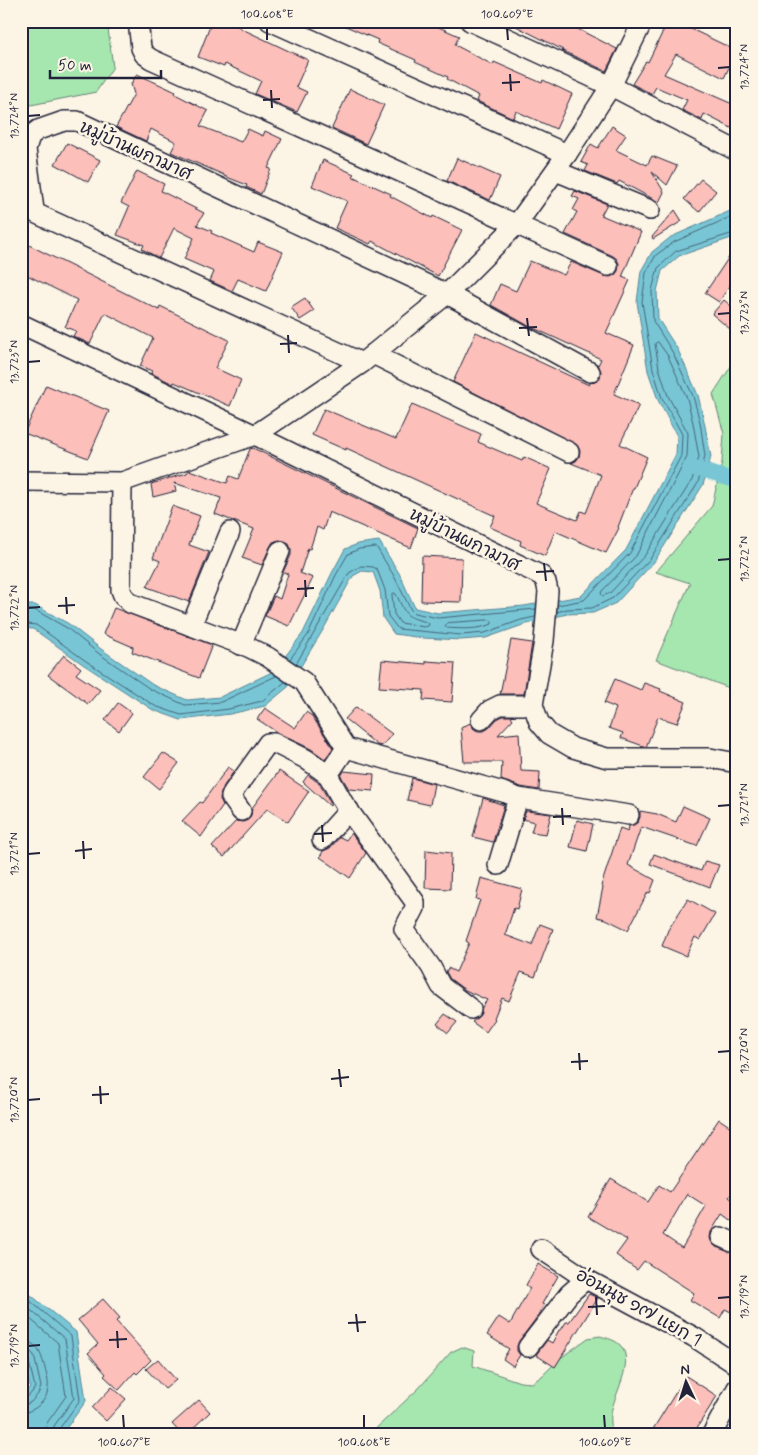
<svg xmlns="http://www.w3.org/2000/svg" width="758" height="1455" font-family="Mynerve,'Playpen Sans Thai',sans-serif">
	<rect width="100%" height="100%" fill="#fcf5e5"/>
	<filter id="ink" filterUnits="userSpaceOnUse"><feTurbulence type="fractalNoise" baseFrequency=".02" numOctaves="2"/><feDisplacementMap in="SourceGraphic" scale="10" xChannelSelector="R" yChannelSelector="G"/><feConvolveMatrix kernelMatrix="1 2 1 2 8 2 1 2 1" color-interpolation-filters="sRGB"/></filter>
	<g filter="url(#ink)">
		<g fill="#a6e6af" stroke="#648475">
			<path d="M21,21H107L113,67L96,92L21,107Z"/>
			<path d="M737,357V691L656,660L690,583L656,572L712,506L722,462L724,434L713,394Z"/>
			<path d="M600,1336C607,1338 616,1340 621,1346C635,1363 613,1396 611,1414C610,1420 612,1428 612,1434H370L419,1388L451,1352L462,1347L474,1351L473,1366L520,1382L532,1383L542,1376L559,1359L588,1338Z"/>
		</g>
		<g fill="#78c6d5" stroke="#568497">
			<path d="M737,208V236L679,256L662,271L657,291L658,319L678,350L698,395L704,421L711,457L703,485L654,562L616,603L593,613L567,614L523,625L486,638L461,640L423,638L394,634L383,618L380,591L373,572L362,571L353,576L323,630L288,687L265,706L230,714L181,720L153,710L84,665L33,629L21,628V605H35L69,624L101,649L153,685L187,700L220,697L274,671L303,633L332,573L345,549L358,544L379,541L399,573L415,608L438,613L524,606L581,596L626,550L676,454L677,436L658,400L648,371L637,302L641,271L652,252L671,237Z"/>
			<path d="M21,1287L76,1332L86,1401L62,1434H21V1396L30,1387L24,1359L21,1357Z"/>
		</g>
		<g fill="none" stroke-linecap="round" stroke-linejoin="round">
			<g stroke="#446479" stroke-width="1">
				<path d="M658,342L668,356L687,398L693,423L699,457L692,480L645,555L610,593L603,596L601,594L602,591L636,556L687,457L688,433L668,396L659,368L655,344Z"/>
				<path d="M394,593L396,594C407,616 403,616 427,622L429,624L428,626L424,627L400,623L394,614L392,595Z"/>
				<path d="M558,605L584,600L630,553L681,456L682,434L662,398L653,369L642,302L646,273L656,255L674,242L737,214"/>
				<path d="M21,610H35L67,628L98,653L150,689L185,705L221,702L276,676"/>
				<path d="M557,612L567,609L592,608L613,598L650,559L698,483L705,456L700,422L693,396L673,353L653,321L652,290L658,268L676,251L737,232"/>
				<path d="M490,620L492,621V624C478,630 462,629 447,628L445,626L447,623Z"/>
				<path d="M21,623L36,625L86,661L155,706L181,715L229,709L262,701L285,682"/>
				<path d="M290,659L308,635L336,575L348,554L359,549L375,547L377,548L394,576L411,610L414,613L438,618L536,609"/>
				<path d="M296,664L349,573L361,566L373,567L377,569L385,590L388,616L398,629L461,635L485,633L521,620L535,617"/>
				<path d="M21,1293L71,1336L80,1400L59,1429L58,1434"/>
				<path d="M21,1302L65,1339L74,1398L54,1426L52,1434"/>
				<path d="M21,1311L58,1343L66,1396L47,1423L44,1434"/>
				<path d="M21,1341C38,1341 41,1354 45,1368C46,1374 49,1381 48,1387C48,1401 34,1412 21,1413"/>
				<path d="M21,1348L29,1350L34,1355L41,1387L38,1394L31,1402L27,1404L21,1405"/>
				<path d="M21,1354L26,1355L28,1358L35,1387C33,1392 27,1399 21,1399"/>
			</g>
			<path stroke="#78c6d5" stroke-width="15" d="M690,467L737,481"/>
		</g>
		<g fill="#fcbfba" stroke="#22223b" fill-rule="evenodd">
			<path d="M212,21H226L240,27V28L308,60L296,87L307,92L297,112L255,94L261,81L225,64L224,67L198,57Z"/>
			<path d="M334,21H425L459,36L455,45L493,65L494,62L542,83L543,80L572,94L556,129L516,111L513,118L477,101L479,96L447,79L448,77L415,62L416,60L377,43L378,40Z"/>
			<path d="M506,21H562L617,49L606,71L565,52L562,51L563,50Z"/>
			<path d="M668,21H692L689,28L737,51L724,78L676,54L664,74L737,106V131L704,114L702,120L682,110L687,100L656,87L652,94L632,84L646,61L648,62Z"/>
			<path d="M137,74L176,92L175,94L208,111L200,126L241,142L248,129L263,136L265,131L282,139L268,168L271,169L261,194L246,187L247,185L224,176V175L171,152L176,142L151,129L146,141L116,127L134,94L131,84Z"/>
			<path d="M350,89L384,105L366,144L332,128Z"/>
			<path d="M612,126L626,135L616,150L647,165L652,156L677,166L667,185L652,172L664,192L659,202L619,181L617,184L585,171L588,165L581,162L591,144L598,148Z"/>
			<path d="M67,143L100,160L88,182L55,164Z"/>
			<path d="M457,158L500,177L490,200L447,181Z"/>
			<path d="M323,160L354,174L352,176L391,194L390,196L432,218L433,216L462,230L438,276L372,241L370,244L335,228L347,201L312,186Z"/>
			<path d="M137,171L164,184L161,191L204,213L197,225L212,231L211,233L254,252L258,242L283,252L266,291L238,279L232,291L210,281L214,272L184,259L194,238L174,228L159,258L142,249L144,245L117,235L129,207L121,203Z"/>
			<path d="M701,179L716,191L699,212L684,199Z"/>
			<path d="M575,191L607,204L601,215L641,232L622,277L630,280L606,333L634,345L614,394L639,405L620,444L647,457L634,488H633L618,527L619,528L606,553L555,531L545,556L520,545L521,541L490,527L495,516L346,448V450L312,435L324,409L396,439L412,404L481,434L478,442L522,461L524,457L551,469L536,503L577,520L581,511L586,513L601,475L571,463L576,461L579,457L580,451L577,445L453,382L476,332L589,385L590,383L596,381L600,378L601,371L598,365L601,359L527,325L491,305L500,284L516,291L530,261L564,275L571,262L604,276L610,277L615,275L618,271L619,264L617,259L613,256L565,234L577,212L573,210L579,199L572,196Z"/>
			<path d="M675,210L682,221L653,239L652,237Z"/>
			<path d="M21,241L159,310L160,306L229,340L215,368L241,380L230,406L174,382L173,384L151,373L152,371L140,366L153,338L105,313L90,344L73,336L76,331L65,327L77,300L21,272Z"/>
			<path d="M737,245V274L719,302L705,293Z"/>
			<path d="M305,298L314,311L300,320L291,307Z"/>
			<path d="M724,300L737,311V320L730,329L712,314Z"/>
			<path d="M46,385L109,411L88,458L24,433Z"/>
			<path d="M253,448L418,528L411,548L329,512L323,530L317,527L310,549L308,548L300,573L313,578L289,626L265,616L274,596L280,599L288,574L283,572L291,555V549L289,544L285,541L279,540L273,542L270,547L262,565L242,558L254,529L215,514L221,498L174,483L176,491L153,497L151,484L187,473L189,470L227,483L230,476L238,479L250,449Z"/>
			<path d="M172,506L200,516L189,545L209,552L189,602L147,587L160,561L153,558Z"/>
			<path d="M422,556L462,558L461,602L421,601Z"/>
			<path d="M114,608L212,645L199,678L132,652L133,647L103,634Z"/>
			<path d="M511,640L532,643L524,694H500Z"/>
			<path d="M64,655L81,668L76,674L100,690L88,704L48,675Z"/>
			<path d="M382,660L426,664V661L455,663L452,702L423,700L424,690L379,687Z"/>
			<path d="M615,679L641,690L644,683L661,689L660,691L686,702L677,723L658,717L646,747L621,738L623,733L609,728L616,708L604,703Z"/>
			<path d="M118,703L132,713L119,731L105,720Z"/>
			<path d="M356,707L392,734L382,746L377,745L345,719Z"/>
			<path d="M265,708L295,728L306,712L312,716L333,748L325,759L311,749L278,733L257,719Z"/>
			<path d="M503,716H511L513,719L498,735L519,733L521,771L540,772L539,790L521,787L501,780L502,762H464L461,728L470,723L474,729L478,731H484L489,728L497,719Z"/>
			<path d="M163,753L179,763L159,789L144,777Z"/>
			<path d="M228,767L234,771L224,786L221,793L220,799L223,805L201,837L182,821L200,802L202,803Z"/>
			<path d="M279,771L309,791L288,822L267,809L224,857L212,847L236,821L243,822L248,820L251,815L252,808Z"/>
			<path d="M344,771L374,774L373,791L349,789L341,776Z"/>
			<path d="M308,775L319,783L331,804L330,806L303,782Z"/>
			<path d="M412,778L434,784L430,805L407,800Z"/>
			<path d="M483,798L504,805L493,842L473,837Z"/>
			<path d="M683,806L710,818L697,846L641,827L628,865L655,880L650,893L648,892L628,930L606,919L597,917L603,887L601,886L620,828L628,831L629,826L634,825L638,822L640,817V811L657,814L676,822Z"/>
			<path d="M526,811L551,814L546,834L531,832L534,822L523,819Z"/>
			<path d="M577,820L593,824L587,851L570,847Z"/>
			<path d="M351,833L366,853L350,878L320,857L323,851L330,848L340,837L346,840Z"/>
			<path d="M426,850L451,853L450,889L425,888Z"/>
			<path d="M654,854L701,871L705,861L719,865L710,887L650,864Z"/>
			<path d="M481,878L522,889L517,909L514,908L505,935L532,945L540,924L553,929L535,977L521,972L509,1001L502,998L494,1018L495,1019L486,1032L472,1022L480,1015L482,1007L487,1000L465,990L450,979L446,972L448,968L456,972L469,943L466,941L480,900L476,899Z"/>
			<path d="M688,899L715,914L700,940L695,937L686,956L662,946L668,930Z"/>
			<path d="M445,1014L457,1022L448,1033L437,1024Z"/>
			<path d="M719,1119L737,1131V1186L729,1197L737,1203V1225L722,1214L711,1232L710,1238L712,1243L716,1247L737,1255V1315L725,1309L720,1318L690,1300L694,1293L644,1261L637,1270L616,1255L627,1240L588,1217L611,1179L648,1202L659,1185L670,1192ZM687,1194L706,1206L682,1248L663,1235Z"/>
			<path d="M538,1264L558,1276L542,1304L544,1305L538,1316L519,1341L517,1346V1351L520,1355L513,1366L503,1359L509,1349L487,1335L499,1317L510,1324L530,1288L526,1285Z"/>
			<path d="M589,1294L598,1298L555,1367L536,1355L547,1340L552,1343L559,1330H561L566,1322H569Z"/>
			<path d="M103,1299L120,1318L116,1321L151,1360L137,1374L135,1372L119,1390L104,1376L106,1374L88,1353L98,1344L78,1320Z"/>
			<path d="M158,1359L176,1380L165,1389L146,1369Z"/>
			<path d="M686,1376L717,1396L693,1434H650Z"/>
			<path d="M112,1387L126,1399L106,1421L92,1408Z"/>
			<path d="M199,1400L210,1412L187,1434H181L172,1424Z"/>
		</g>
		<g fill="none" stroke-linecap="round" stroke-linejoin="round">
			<defs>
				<g id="minor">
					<path d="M138,21L141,48L144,54L151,59L608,266"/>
					<path d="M270,21L567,154"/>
					<path d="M470,21L611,86L737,151"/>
					<path d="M556,171L650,210"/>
					<path d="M21,324L255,435L542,576L546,582L548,591L546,617L544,641L533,705L539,722L549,734L573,748L607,758H710L737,763"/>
					<path d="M373,354L569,452"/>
					<path d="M362,363L37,214L34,210L26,149L30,136L38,130L64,121H77L447,294L590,372"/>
					<path d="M21,481L122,482L255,435L362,363L447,294L517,224L567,154L611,86L643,21"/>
					<path d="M122,482L121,590L123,595L130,603L248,647L268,657L304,682L346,748L503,792L518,798L498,865"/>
					<path d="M191,626L230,532"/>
					<path d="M241,645L280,551"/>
					<path d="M481,720L490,710L500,705H533"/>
					<path d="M346,748L328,775L344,804L415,902V908L404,929L431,967L441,986L471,1009"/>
					<path d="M518,798L629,815"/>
					<path d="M241,811L231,797L233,792L268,743H274L306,759L328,775"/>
					<path d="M322,840L349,810"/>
					<path d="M721,1237L737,1244"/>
					<path d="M541,1249L586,1279L694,1337L737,1365"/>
					<path d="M528,1347L569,1294L586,1279"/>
					<path d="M712,1434L737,1388"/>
				</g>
			</defs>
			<use href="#minor" stroke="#22223b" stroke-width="22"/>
			<use href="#minor" stroke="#fcf5e5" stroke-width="19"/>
		</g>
	</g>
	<path fill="none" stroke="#22223b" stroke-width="2" d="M267,28V40M507,28L508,40M718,68L730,67M510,74L511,91M502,83L520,82M271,90L272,108M263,100L280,99M28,116L40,115M718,314L730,313M527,318L529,336M519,328L537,327M288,335L289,353M280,344L297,343M28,362L40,361M718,560L730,559M544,563L546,581M536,572L554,571M305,580L306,597M297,589L314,588M66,597L67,614M58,606L75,605M28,608L40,607M718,806L730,805M562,808L563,825M553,817L571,816M322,825L323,842M314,834L332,833M83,841L84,859M75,851L92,849M28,854L40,853M718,1052L730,1051M579,1053L580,1070M571,1062L588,1061M339,1069L341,1087M331,1079L349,1077M100,1086L101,1104M92,1095L109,1094M28,1100L40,1099M596,1297L597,1315M718,1298L730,1297M588,1307L605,1306M356,1314L358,1332M348,1323L366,1322M117,1331L118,1348M109,1340L127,1339M28,1346L40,1345M123,1415L124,1428M364,1415V1428M604,1415L605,1428"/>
	<g text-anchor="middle" stroke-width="5" stroke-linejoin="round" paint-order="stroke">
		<g font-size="18" fill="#22223b" stroke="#fcf5e5">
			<text transform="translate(136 150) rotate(24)" y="6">หมู่บ้านผกามาศ</text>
			<text transform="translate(465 539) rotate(26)" y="6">หมู่บ้านผกามาศ</text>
			<text transform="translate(639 1307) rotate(29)" y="6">อ่อนนุช ๑๗ แยก 1</text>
		</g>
	</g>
	<rect width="758" height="1455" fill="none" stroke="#fcf5e5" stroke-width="55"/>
	<g transform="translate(686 1382) rotate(356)" stroke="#fcf5e5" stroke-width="4" paint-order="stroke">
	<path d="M0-4L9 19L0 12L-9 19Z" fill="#22223b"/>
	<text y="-8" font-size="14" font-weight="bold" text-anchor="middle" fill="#22223b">N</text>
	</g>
	<path d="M50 70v8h111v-8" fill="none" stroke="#22223b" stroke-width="2.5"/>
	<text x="58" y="70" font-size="15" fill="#22223b" stroke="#fcf5e5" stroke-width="4" paint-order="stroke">50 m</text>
	<rect x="28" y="28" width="702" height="1400" fill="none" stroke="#22223b" stroke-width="2"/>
	<g font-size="12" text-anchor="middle" fill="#22223b">
		<text x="267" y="18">100.608°E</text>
		<text x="507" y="18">100.609°E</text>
		<text transform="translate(744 67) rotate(-90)" y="4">13.724°N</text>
		<text transform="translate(14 116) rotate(-90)" y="4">13.724°N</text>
		<text transform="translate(744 313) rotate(-90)" y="4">13.723°N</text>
		<text transform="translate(14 362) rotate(-90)" y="4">13.723°N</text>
		<text transform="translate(744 559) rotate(-90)" y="4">13.722°N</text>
		<text transform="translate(14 608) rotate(-90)" y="4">13.722°N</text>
		<text transform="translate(744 805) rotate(-90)" y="4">13.721°N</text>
		<text transform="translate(14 854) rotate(-90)" y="4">13.721°N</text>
		<text transform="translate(744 1051) rotate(-90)" y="4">13.720°N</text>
		<text transform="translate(14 1100) rotate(-90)" y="4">13.720°N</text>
		<text transform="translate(744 1297) rotate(-90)" y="4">13.719°N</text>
		<text transform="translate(14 1346) rotate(-90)" y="4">13.719°N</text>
		<text x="124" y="1446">100.607°E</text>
		<text x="364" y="1446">100.608°E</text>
		<text x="605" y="1446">100.609°E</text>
	</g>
</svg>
